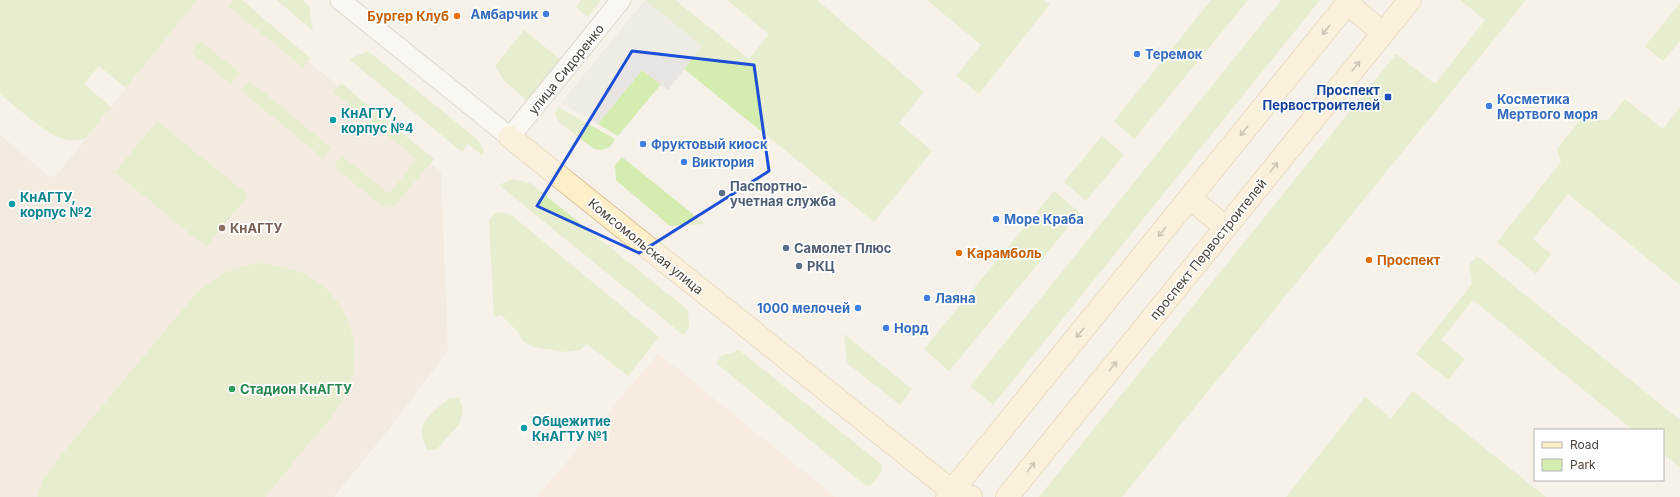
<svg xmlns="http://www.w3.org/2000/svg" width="1680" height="497" font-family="Inter,sans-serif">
	<rect width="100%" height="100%" fill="#f5f1e9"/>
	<path fill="#f8e6d3" d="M658,354L680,371L835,497H537Z"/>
	<path fill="#efe5d2" d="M197,0H235L441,172L448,351L388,430L334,497H0V135L48,175L55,177Z"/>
	<g fill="#d4ecb0">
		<path d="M0,0H197L126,88L99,66L84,84L111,107L85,139C77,140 70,141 63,139C45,134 16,106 0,94Z"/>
		<path d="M233,0H242L310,58L303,67L228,6Z"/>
		<path d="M277,0H302L309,6L313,31Z"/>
		<path d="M581,0H601L588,17L576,7Z"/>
		<path d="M645,0H675L749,59L769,34L727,0H817L924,92L899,123L932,151L874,222L684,69L702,46Z"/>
		<path d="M927,0H1044L1050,4L979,94L956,76L981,45Z"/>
		<path d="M1211,0H1248L1134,139L1114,121Z"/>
		<path d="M1281,0H1320L993,405L970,386Z"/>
		<path d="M1460,0H1526L1122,497H1039L1396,54L1435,84L1485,20Z"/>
		<path d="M1680,3V41L1663,61L1645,46Z"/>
		<path d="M524,30L561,60L528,101L504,81L495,66Z"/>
		<path d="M200,41L240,73L231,84L191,52Z"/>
		<path d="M368,51L478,140L484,151L482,155L468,144L462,152L349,59Z"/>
		<path d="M642,70L661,84L618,136L598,124Z"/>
		<path d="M250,81L331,148L323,158L241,91Z"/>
		<path d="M341,83L434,159L394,206L384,208L334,166L342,156L389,194L417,159L333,92Z"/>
		<path d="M1625,99L1663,129L1680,107V285L1568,194L1533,239L1551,254L1536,274L1497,242L1561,162L1557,149L1580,120H1608Z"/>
		<path d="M558,107L615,139L610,147L602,150L594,149L559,122L555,114Z"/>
		<path d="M157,121L248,195L206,247L115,172Z"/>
		<path d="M1102,136L1124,155L1086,201L1064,182Z"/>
		<path d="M622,157L705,224L670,226L616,180L615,166Z"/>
		<path d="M512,179L530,183L688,310L689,328L683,335L499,185Z"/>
		<path d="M1054,191L1080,213L949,371L924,349Z"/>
		<path d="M497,212L510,214L659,337L628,376L587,344L580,350L565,352L533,347L522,340L518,332L501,315L494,317L489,220Z"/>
		<path d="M1477,256L1680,420V468L1663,454V430H1633L1473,300L1441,340L1465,359L1448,380L1416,354L1472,284L1469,265Z"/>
		<path d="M260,263C291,266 317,275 336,300C358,328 360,367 344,398C336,415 321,429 309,443C294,461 280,479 265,497H37L43,480L53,465L194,296C215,275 231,268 260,263Z"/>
		<path d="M844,334L912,389L900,405L847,363Z"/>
		<path d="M739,350L881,464L882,471L871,485L866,486L716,363L721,356Z"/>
		<path d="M1413,391L1546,497H1286L1365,397L1391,418Z"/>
		<path d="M450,398H459L463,410L460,423L437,449L427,450C424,443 420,433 423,425C425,418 444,402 450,398Z"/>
	</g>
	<path fill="#e7e4e1" d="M645,0L702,46L668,90L642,70L598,124L561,103Z"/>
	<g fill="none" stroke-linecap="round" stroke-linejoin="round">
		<defs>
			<path id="street" d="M340,0L510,137L621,0"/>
			<g id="secondary">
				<path d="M1347,3L1383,33"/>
				<path d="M510,137L952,491L971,497"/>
				<path d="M1190,198L1225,227"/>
				<path d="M947,497L1350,0"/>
				<path d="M1007,497L1410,0"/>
			</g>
		</defs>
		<use href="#street" stroke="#c2b8ab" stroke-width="21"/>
		<use href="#secondary" stroke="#d8c396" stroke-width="24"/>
		<use href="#street" stroke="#fff" stroke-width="19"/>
		<use href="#secondary" stroke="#ffefc9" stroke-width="22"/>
	</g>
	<defs><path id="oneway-shaft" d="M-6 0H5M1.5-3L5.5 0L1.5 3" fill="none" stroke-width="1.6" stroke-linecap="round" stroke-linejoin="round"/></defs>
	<g stroke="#9b8f79">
		<use href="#oneway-shaft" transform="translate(1326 30) rotate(129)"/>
		<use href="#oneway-shaft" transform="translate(1356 66) rotate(-51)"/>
		<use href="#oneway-shaft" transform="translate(1244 131) rotate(129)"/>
		<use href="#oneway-shaft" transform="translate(1274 167) rotate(-51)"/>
		<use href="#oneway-shaft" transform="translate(1162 232) rotate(129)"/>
		<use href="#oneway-shaft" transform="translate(1080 333) rotate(129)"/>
		<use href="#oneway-shaft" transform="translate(1113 366) rotate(-51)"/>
		<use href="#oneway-shaft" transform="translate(1031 467) rotate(-51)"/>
	</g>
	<path d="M0 0H1680V497H0ZM632,51L754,65L769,171L639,253L537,206Z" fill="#f5f1e9" fill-opacity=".55" fill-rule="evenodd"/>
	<path fill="none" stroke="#1d4ed8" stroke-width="3" stroke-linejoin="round" d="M632,51L754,65L769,171L639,253L537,206Z"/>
	<g fill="#3f7fe0" stroke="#fff" stroke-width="1.5">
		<circle cx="546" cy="14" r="4"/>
		<circle cx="1137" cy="54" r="4"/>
		<circle cx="1489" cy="106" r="4"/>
		<circle cx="643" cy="144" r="4"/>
		<circle cx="684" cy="162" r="4"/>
		<circle cx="996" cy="219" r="4"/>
		<circle cx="927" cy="298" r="4"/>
		<circle cx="858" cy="308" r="4"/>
		<circle cx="886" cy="328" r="4"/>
	</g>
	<g fill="#e8710a" stroke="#fff" stroke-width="1.5">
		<circle cx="457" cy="16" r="4"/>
		<circle cx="959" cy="253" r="4"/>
		<circle cx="1369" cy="260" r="4"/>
	</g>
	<rect fill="#1a4fb4" stroke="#fff" stroke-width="1.5" x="1384" y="93" width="8" height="8" rx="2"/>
	<g fill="#0f9aa8" stroke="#fff" stroke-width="1.5">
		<circle cx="333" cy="120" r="4"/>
		<circle cx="12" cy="204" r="4"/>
		<circle cx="524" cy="428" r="4"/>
	</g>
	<g fill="#5c6f8a" stroke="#fff" stroke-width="1.5">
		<circle cx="722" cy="193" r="4"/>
		<circle cx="786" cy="248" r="4"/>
		<circle cx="799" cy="266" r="4"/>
	</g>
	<circle fill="#8d6e63" stroke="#fff" stroke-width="1.5" cx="222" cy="228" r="4"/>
	<circle fill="#2e9e5b" stroke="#fff" stroke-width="1.5" cx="232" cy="389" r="4"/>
	<g text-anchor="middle" stroke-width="3.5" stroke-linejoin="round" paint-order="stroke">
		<g font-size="13" font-weight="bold" fill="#366cbe" stroke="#fff" text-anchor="start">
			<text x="538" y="19" text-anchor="end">Амбарчик</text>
			<text x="1145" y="59">Теремок</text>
			<text x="1497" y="104">Косметика<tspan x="1497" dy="15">Мертвого моря</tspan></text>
			<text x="651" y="149">Фруктовый киоск</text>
			<text x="692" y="167">Виктория</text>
			<text x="1004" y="224">Море Краба</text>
			<text x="935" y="303">Лаяна</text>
			<text x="850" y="313" text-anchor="end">1000 мелочей</text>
			<text x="894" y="333">Норд</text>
		</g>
		<g font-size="13" font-weight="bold" fill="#c56008" stroke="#fff" text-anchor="start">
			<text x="449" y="21" text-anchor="end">Бургер Клуб</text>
			<text x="967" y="258">Карамболь</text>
			<text x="1377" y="265">Проспект</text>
		</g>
		<g font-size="13" fill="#4a4137" stroke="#fff">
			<text transform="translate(566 69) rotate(-51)" y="5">улица Сидоренко</text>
			<text transform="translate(646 246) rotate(39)" y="5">Комсомольская улица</text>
			<text transform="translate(1208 249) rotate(-51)" y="5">проспект Первостроителей</text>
		</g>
		<g font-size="13" font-weight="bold" fill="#164399" stroke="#fff" text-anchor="end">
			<text x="1380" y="95">Проспект<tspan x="1380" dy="15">Первостроителей</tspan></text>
		</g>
		<g font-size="13" font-weight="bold" fill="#0d838f" stroke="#fff" text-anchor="start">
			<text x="341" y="118">КнАГТУ,<tspan x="341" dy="15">корпус №4</tspan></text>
			<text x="20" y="202">КнАГТУ,<tspan x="20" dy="15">корпус №2</tspan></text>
			<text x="532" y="426">Общежитие<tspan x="532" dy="15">КнАГТУ №1</tspan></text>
		</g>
		<g font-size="13" font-weight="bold" fill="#4e5e75" stroke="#fff" text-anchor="start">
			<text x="730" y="191">Паспортно-<tspan x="730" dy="15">учетная служба</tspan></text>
			<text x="794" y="253">Самолет Плюс</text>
			<text x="807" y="271">РКЦ</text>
		</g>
		<g font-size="13" font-weight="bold" fill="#785e54" stroke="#fff" text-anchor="start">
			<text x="230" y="233">КнАГТУ</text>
		</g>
		<g font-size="13" font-weight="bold" fill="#27864d" stroke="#fff" text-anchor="start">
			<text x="240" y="394">Стадион КнАГТУ</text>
		</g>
	</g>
	<rect x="1534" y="429" width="130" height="52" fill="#ffffff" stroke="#b7b3af"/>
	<rect x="1542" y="442" width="20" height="6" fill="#ffefc9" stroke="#b7b3af"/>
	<text x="1570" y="449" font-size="12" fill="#4a4137">Road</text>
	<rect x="1542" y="459" width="20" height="12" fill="#d4ecb0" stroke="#b7b3af"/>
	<text x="1570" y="469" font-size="12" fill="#4a4137">Park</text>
</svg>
